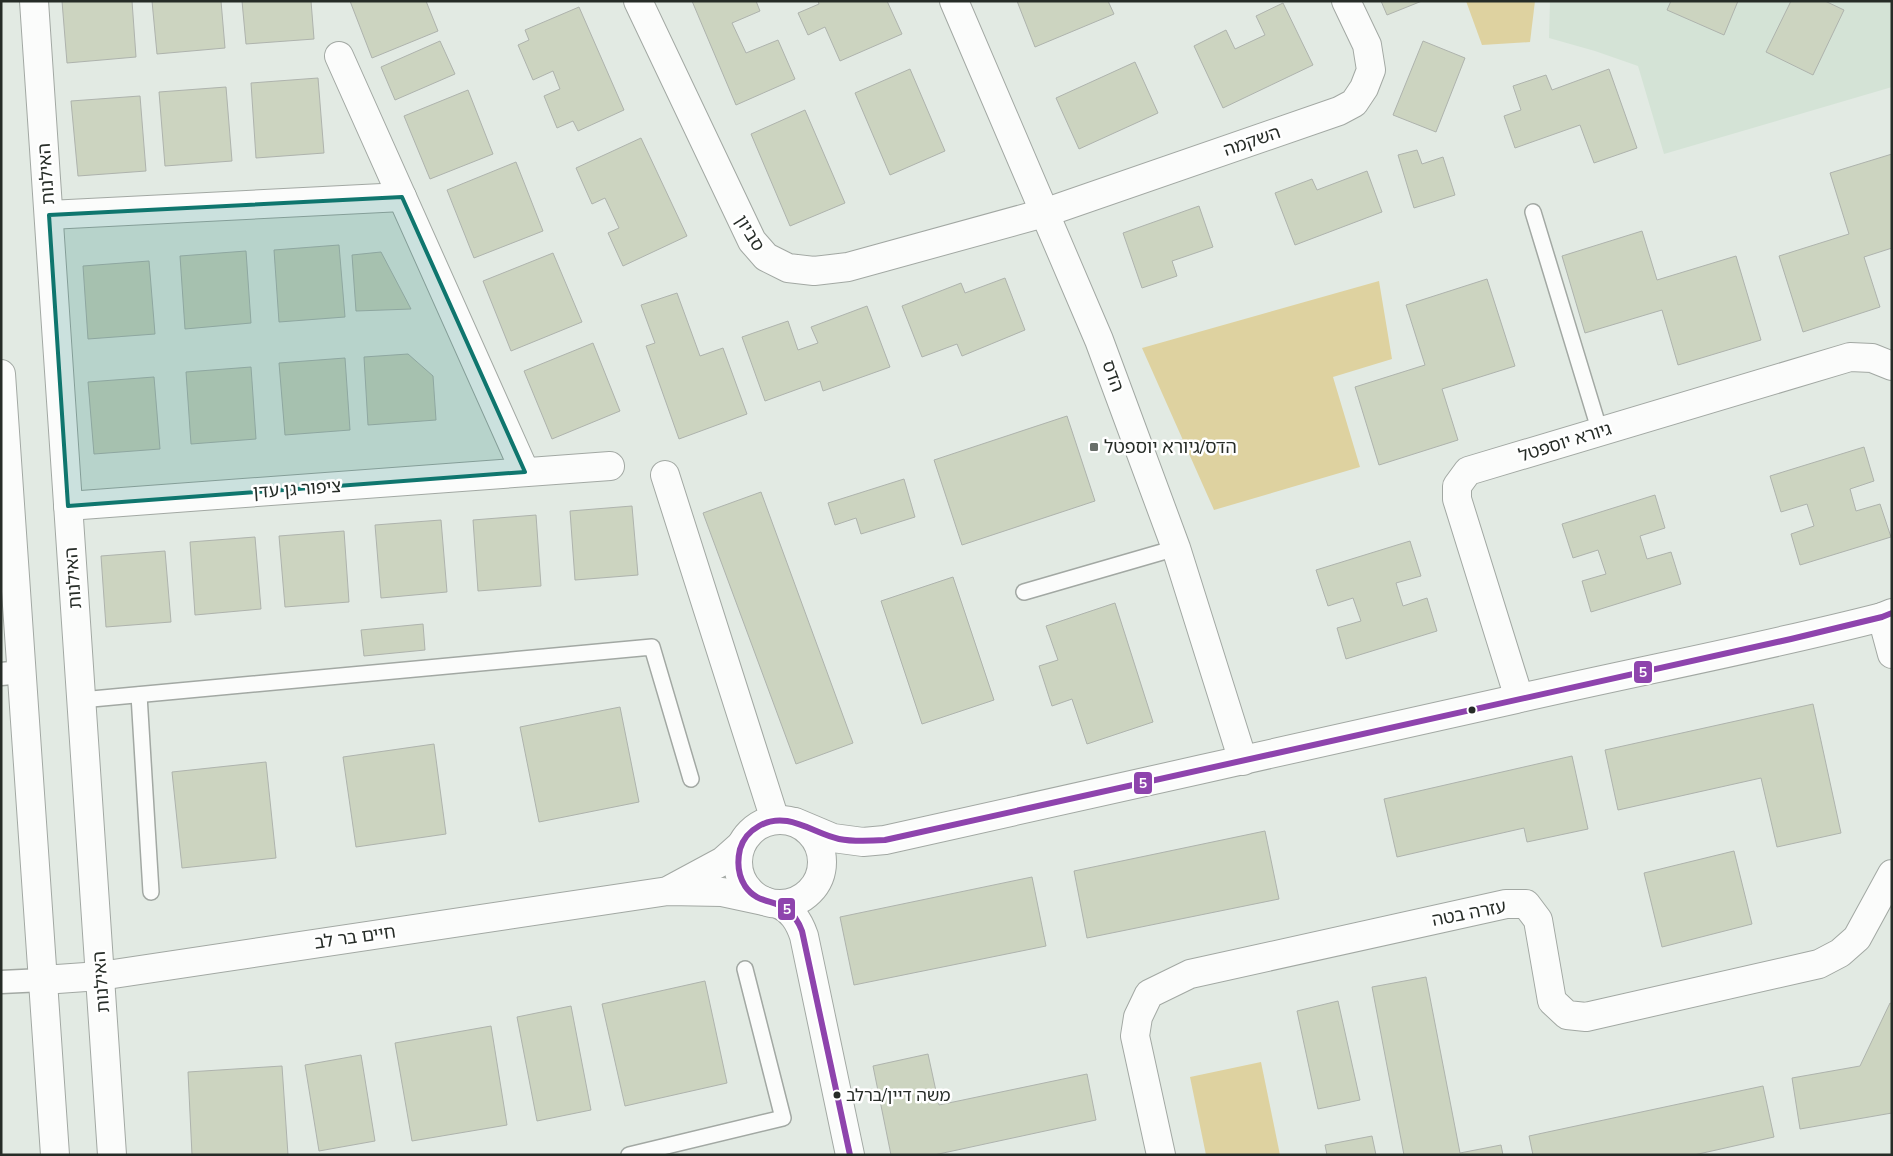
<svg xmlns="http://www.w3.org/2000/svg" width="1893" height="1156" font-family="Mulish,'Noto Sans Hebrew',sans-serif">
	<rect width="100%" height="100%" fill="#e2eae3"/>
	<path fill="#d4e3d6" d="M1550,1H1892V87L1664,154L1638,66L1595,51L1549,38Z"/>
	<g fill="#ded2a0">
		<path d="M1466,1H1535L1530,42L1482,45Z"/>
		<path d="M1379,281L1392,359L1333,377L1360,467L1214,510L1142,348Z"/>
		<path d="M1261,1062L1280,1155H1206L1190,1077Z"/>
	</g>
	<g fill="#ccd4c0" stroke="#aeb3ad">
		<path d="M62,1H132L136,57L67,63Z"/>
		<path d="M152,1H221L225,48L157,54Z"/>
		<path d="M242,1H311L314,39L246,44Z"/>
		<path d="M350,1H426L438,31L372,58Z"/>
		<path d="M692,1H756L760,11L732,23L746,53L778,40L795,79L736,105Z"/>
		<path d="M818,1H887L902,34L840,61L825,27L808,35L798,13L819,4Z"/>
		<path d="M1017,1H1108L1114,14L1035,47Z"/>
		<path d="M1381,1H1422L1387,15Z"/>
		<path d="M1671,1H1738L1724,35L1667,10Z"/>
		<path d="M1791,1H1825L1844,10L1813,75L1766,52Z"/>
		<path d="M1283,3L1313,65L1223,108L1194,46L1226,30L1235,49L1265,35L1256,16Z"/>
		<path d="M579,7L624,110L578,131L573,121L557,128L544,96L560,89L553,71L533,80L518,45L529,40L525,30Z"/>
		<path d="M440,41L455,74L395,100L381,67Z"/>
		<path d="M1423,41L1465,58L1436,132L1393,115Z"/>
		<path d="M1135,62L1158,113L1079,149L1056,98Z"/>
		<path d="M910,69L945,151L890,175L855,93Z"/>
		<path d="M1609,69L1637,148L1594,163L1580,125L1515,148L1504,116L1521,110L1513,86L1546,75L1552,90Z"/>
		<path d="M318,78L324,153L256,158L251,83Z"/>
		<path d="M226,87L232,161L165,166L159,92Z"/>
		<path d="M468,90L493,154L430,179L404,116Z"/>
		<path d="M140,96L146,171L78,176L71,101Z"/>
		<path d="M805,110L845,203L790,226L751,134Z"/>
		<path d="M641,138L687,236L623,266L608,233L619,228L605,198L592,204L576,168Z"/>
		<path d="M1417,150L1422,164L1443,157L1455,195L1414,208L1398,155Z"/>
		<path d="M1892,154V248L1864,257L1880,307L1803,332L1779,256L1849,234L1830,173Z"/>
		<path d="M516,162L543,231L474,258L447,190Z"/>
		<path d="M1367,171L1382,212L1295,245L1275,193L1312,179L1317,190Z"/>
		<path d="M1199,206L1213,247L1172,261L1177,276L1142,288L1123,233Z"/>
		<path d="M1642,231L1657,280L1736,256L1761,340L1678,365L1662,310L1585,333L1562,256Z"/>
		<path d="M339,245L345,317L279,322L274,250Z"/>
		<path d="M246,251L251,323L185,329L180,256Z"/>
		<path d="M381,252L411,309L356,311L352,255Z"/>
		<path d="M553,253L582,322L511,351L483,281Z"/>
		<path d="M149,261L155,334L88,339L83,266Z"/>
		<path d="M1005,278L1025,330L962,356L957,344L922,357L902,306L961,283L965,293Z"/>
		<path d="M1487,279L1515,366L1442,389L1458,440L1379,465L1355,387L1425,365L1406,305Z"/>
		<path d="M677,293L700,356L723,348L747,414L679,439L646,346L655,343L641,305Z"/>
		<path d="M867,306L890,367L823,391L820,381L765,401L742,337L788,321L798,350L818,343L811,327Z"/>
		<path d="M593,343L620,411L552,439L524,371Z"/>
		<path d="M408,354L433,376L436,420L368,425L364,357Z"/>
		<path d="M345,358L350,430L285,435L279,363Z"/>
		<path d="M251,367L256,439L191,444L186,372Z"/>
		<path d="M154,377L160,449L94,454L88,382Z"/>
		<path d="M1067,416L1095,501L962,545L934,460Z"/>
		<path d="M1864,447L1874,481L1850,489L1856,511L1880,504L1891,537L1800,565L1791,534L1814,526L1807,504L1781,512L1770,476Z"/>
		<path d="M904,479L915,517L861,534L856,518L835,525L828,503Z"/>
		<path d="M761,492L853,743L796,764L703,513Z"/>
		<path d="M1655,495L1665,528L1640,536L1647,559L1671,552L1681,584L1591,612L1582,581L1606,574L1598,550L1573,558L1562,524Z"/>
		<path d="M632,506L638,575L575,580L570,511Z"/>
		<path d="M536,515L541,586L478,591L473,520Z"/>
		<path d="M441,520L447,592L381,598L375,525Z"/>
		<path d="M344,531L349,602L285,607L279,536Z"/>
		<path d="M255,537L261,609L195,615L190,542Z"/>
		<path d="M1410,541L1421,576L1396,583L1403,606L1427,598L1437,631L1346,659L1337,628L1361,621L1353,598L1328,606L1316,570Z"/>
		<path d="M165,551L171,622L106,627L101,556Z"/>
		<path d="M953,577L994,700L922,724L881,601Z"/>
		<path d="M1115,603L1153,722L1087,744L1072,699L1052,706L1039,666L1058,660L1046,626Z"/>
		<path d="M423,624L425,650L364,656L361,630Z"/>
		<path d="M1813,704L1841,833L1777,847L1761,778L1618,810L1605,750Z"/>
		<path d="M620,707L639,802L539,822L520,727Z"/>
		<path d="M434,744L446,834L356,847L343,757Z"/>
		<path d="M1572,756L1588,829L1527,842L1524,828L1397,857L1384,799Z"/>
		<path d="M266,762L276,858L182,868L172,772Z"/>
		<path d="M1265,831L1279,899L1087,938L1074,871Z"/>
		<path d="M1734,851L1752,924L1662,947L1644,873Z"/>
		<path d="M1032,877L1046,946L854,985L840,917Z"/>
		<path d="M1426,977L1460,1153L1501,1145L1503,1155H1404L1372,987Z"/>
		<path d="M705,981L727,1083L625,1106L602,1004Z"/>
		<path d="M1338,1001L1360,1100L1318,1109L1297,1011Z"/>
		<path d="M1890,1003L1892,1004V1113L1800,1129L1792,1078L1860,1066Z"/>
		<path d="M571,1006L591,1110L537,1121L517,1017Z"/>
		<path d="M491,1026L507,1125L412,1141L395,1043Z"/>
		<path d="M928,1054L939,1105L1087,1074L1096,1120L934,1155H891L873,1066Z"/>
		<path d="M361,1055L375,1141L319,1151L305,1065Z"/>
		<path d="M282,1066L288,1155H192L188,1072Z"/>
		<path d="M1763,1086L1774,1137L1694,1155H1533L1529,1136Z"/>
		<path d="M1372,1136L1376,1155H1327L1325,1145Z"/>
	</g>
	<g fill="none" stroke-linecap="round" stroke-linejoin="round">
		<defs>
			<g id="service">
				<path d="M1533,212L1600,432"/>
				<path d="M1024,592L1176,548"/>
				<path d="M139,695L151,892"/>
				<path d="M81,700L652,647L691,779"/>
				<path d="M629,1155L783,1118L745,969"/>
			</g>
			<g id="pedestrian">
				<path d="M1,674L22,672"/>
				<path d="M1,982L43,980"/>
			</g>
			<g id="minor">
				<path d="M34,1L112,1155"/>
				<path d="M638,1L752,241L766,257L788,268L814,271L848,267L1044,213L1339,111L1354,103L1364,88L1371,70L1367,45L1346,1"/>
				<path d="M954,1L1099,340L1176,548L1243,761"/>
				<path d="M339,56L525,472"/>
				<path d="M49,215L402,197"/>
				<path d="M1,374L55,1155"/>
				<path d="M665,475L775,820"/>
				<path d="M68,506L610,466"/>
				<path d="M1882,617L1892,654"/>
				<path d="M1519,698L1457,499V486L1468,471L1850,357L1872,358L1892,366"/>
				<path d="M671,889L723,861L741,845"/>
				<path d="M43,980L100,976L668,891L722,892L764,901"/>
				<path d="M1161,1155L1135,1036L1138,1017L1149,994L1190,974L1506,904H1526L1538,920L1552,1001L1567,1015L1586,1017L1819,964L1840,953L1857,938L1892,874"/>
			</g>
			<g id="tertiary">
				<circle cx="780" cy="862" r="42"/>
				<path d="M795,822L833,838L863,842L885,840C1095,793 1306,746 1516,699C1638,671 1761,648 1882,617L1892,613"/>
				<path d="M778,904C792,910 799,921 804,936L850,1155"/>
			</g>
		</defs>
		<use href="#service" stroke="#a2a8a3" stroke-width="18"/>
		<use href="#pedestrian" stroke="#a2a8a3" stroke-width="25"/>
		<use href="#minor" stroke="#a2a8a3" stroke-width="30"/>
		<use href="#tertiary" stroke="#a2a8a3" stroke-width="30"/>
		<use href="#service" stroke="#fbfcfb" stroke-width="15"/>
		<use href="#pedestrian" stroke="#fbfcfb" stroke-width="22"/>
		<use href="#minor" stroke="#fbfcfb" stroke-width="28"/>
		<use href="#tertiary" stroke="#fbfcfb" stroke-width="28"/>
		<defs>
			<path id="bus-1" d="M850,1155L802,931C787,892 762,911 745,886C738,875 737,862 740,849C743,839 750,831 759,826C787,810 812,833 839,839C854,842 870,841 885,840L1791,639L1882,617L1892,613"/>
		</defs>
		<use href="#bus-1" stroke="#fff" stroke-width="10"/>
		<use href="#bus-1" stroke="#8e44ad" stroke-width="6"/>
	</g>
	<path fill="#0f766e" fill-opacity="0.2" stroke="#0f766e" stroke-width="4" stroke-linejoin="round" d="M402,197L525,472L68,506L49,215Z"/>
	<rect fill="#686e69" stroke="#fff" stroke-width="2" x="1089" y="442" width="10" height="10" rx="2.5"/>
	<g fill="#262c27" stroke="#fff" stroke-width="2">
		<circle cx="1472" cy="710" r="4.5"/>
		<circle cx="837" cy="1095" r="4.5"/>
	</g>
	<g text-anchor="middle" stroke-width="5" stroke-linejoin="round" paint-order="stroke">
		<g font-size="17" fill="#262c27" stroke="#fff" text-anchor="start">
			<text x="846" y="1101">משה דיין/ברלב</text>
		</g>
		<g font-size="18" fill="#262c27" stroke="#fff">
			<text transform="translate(1252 141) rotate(-19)" y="6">השקמה</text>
			<text transform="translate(46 174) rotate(-94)" y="6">האילנות</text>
			<text transform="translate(750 233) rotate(58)" y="6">סביון</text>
			<text transform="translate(1113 376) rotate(70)" y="6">הדס</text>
			<text transform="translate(1565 442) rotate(-17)" y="6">גיורא יוספטל</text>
			<text transform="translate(297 489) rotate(-4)" y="6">ציפור גן עדן</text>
			<text transform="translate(73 578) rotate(-94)" y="6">האילנות</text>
			<text transform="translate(1469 913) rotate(-11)" y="6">עזרה בטה</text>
			<text transform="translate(355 937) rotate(-8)" y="6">חיים בר לב</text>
			<text transform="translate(101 982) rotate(-94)" y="6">האילנות</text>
		</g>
		<g font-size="18" fill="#262c27" stroke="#fff" text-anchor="start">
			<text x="1104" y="453">הדס/גיורא יוספטל</text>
		</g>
	</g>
	<g stroke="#fff" stroke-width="2">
		<rect x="1633" y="660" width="20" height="24" rx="5" fill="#8e44ad"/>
		<rect x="1133" y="771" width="20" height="24" rx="5" fill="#8e44ad"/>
		<rect x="777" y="897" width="19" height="24" rx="5" fill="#8e44ad"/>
	</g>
	<g font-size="14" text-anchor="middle" font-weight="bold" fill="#fff">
		<text x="1643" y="677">5</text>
		<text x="1143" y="788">5</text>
		<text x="787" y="914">5</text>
	</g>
	<rect width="1893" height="1156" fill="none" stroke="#262c27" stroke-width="5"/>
</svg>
